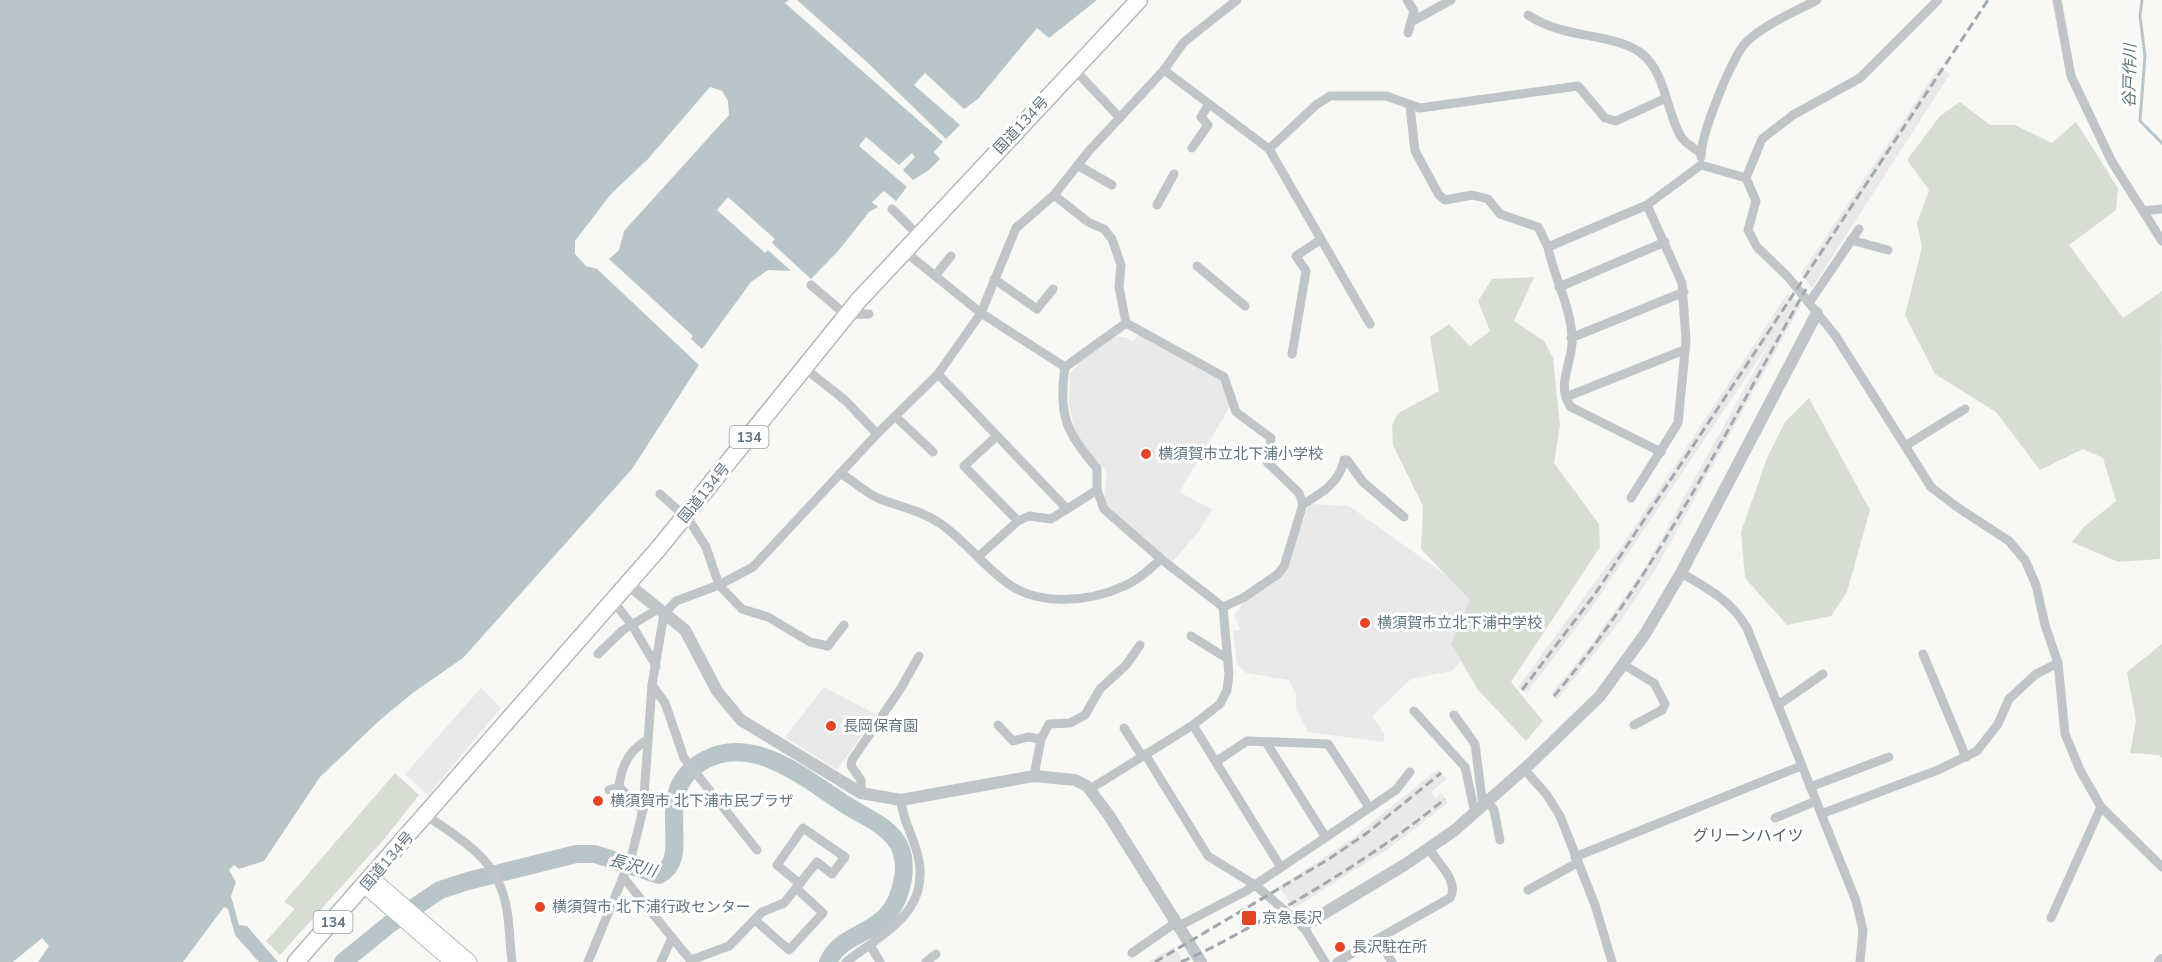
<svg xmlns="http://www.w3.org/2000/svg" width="2162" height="962" font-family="'Nunito Sans','Noto Sans JP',sans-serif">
	<rect width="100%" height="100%" fill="#f8f8f5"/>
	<g fill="#e8e9e8">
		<path d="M1939,67L1950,74L1812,288L1801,274Z"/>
		<path d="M1788,293L1801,305L1657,567L1621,620L1557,700L1551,694L1590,646L1646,566L1772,339L1592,607L1526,694L1518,687L1623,544Z"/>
		<path d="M1139,334L1221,376L1231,405L1179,492L1212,509L1200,530L1172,562L1154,550L1104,502L1107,474L1104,468L1077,440L1069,404L1070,374L1085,356L1109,337H1124L1134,341Z"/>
		<path d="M1309,504L1349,506L1481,600L1492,624L1452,671L1411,679L1372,716L1385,735L1383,742L1308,732L1296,709V694L1289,680L1246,673L1237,664L1233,631L1241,630L1234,615L1251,594L1285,571Z"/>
		<path d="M824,687L877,715L837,770L785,737Z"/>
		<path d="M481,688L501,708L428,795L405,774Z"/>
		<path d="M1438,769L1447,779L1431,792L1435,798L1441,793L1448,803L1388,849L1294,908L1279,887L1353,838Z"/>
		<path d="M1174,947L1184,962H1148Z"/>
	</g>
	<g fill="#d8ddd4">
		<path d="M1960,102L1990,125H2015L2052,143L2076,122L2118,188L2116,210L2069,245L2123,318L2162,291L2160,559L2118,562L2072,542L2084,527L2116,501L2103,458L2083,449L2040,470L1996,412L1935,374L1905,315L1922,247L1917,223L1929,190L1907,160L1940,116Z"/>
		<path d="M1534,277L1514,321L1544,341L1553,358L1560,426L1554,463L1599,524L1600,547L1511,682L1543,721L1526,741L1478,690L1451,644L1470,600L1421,549L1423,506L1393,445L1392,426L1397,414L1439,391L1430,337L1449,324L1470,346L1490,331L1478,301L1492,279Z"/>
		<path d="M1809,398L1870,510L1847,592L1831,616L1787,625L1745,578L1741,532L1767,458L1785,422Z"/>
		<path d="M2162,644V758L2159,755L2130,753L2136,721L2127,672Z"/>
		<path d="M395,773L419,795L385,838L280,955L266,941L295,909L284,902Z"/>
	</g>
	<g fill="#b8c6c9">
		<path d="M0,0H789L785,3L943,142L934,152L940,159L929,170L913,180L903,170L915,157L912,153L899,165L866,137L859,146L907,187L896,201L884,191L872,202L878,207L869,212L839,250L811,279L775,246L772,242L775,239L728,197L717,210L765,253L768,250L791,271L768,270L751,282L702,349L691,339L693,336L609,259L619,250L624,231L729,115L728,101L722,91L710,87L648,159L611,194L575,241V254L586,266L597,269L699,365L632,469L463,658L414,692L380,720L320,777L264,861L239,869L234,865L229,870L236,882L231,896L239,925L247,926L278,962H259L235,935L228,909L224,907L183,962H0Z"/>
		<path d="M797,0H1097L1049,38L1037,28L978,99L964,109L925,73L914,85L960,125L946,139L868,63Z"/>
	</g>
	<path fill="#f8f8f5" d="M42,938L49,946L38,962H13Z"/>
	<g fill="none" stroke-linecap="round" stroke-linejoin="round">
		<path stroke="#b8c6c9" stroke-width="3" d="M2142,0L2140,16L2145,56L2140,121L2162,143"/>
		<path stroke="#b8c6c9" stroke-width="18" d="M343,962L391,923L440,890L468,881L576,854H595L659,875C697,856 645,790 707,759C754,735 806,779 843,803C859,814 883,823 895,839C904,850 905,864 903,878C893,940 845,925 828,962"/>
		<defs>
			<path id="primary" d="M453,962L371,891L369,882L378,884L469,962"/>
			<path id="trunk" d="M296,962L659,548L858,301L1139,0"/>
		</defs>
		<use href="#primary" stroke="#b4b9bd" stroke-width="17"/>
		<use href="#trunk" stroke="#b4b8bb" stroke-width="19"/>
		<g stroke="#c0c5c9" stroke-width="9">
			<path d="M1407,0L1414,11L1408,33"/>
			<path d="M2057,0L2071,76L2112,162L2162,241"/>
			<path d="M1528,15C1565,40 1612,32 1641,53C1665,71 1666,110 1680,135C1684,143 1694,148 1701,153"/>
			<path d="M1411,22L1451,0"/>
			<path d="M1074,69L1120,118"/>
			<path d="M1164,70L1269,149L1370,324"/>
			<path d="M1410,106L1415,151L1439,195L1445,200L1472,195L1488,199L1500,214L1538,227L1548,247"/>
			<path d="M1192,148L1208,125L1201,117L1209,104"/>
			<path d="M1269,149L1316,105L1330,96H1386L1420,108L1578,86L1605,118L1616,121L1666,98"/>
			<path d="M1701,157C1701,133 1729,66 1743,46C1757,28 1796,11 1817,0"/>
			<path d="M1079,166L1112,185"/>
			<path d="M1746,178L1762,139L1793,115L1860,78L1938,0"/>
			<path d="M1054,195L1088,222L1104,229L1112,239L1121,265L1119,287L1126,323"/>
			<path d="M1157,205L1174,174"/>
			<path d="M892,209L918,235"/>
			<path d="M2143,211L2162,209"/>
			<path d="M1851,240L1888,250"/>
			<path d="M903,250L981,313L1065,367"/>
			<path d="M1197,266L1245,306"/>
			<path d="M935,276L951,256"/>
			<path d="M994,279L1037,309L1053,289"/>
			<path d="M811,285L846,315L869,314"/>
			<path d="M1559,287L1665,242"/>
			<path d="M1809,303L1859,229"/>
			<path d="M1126,323L1224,377L1236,412L1271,438L1267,462L1299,493L1303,504L1293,537L1284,566L1278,574L1243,598L1223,607"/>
			<path d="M1571,338L1684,292"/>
			<path d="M1292,354L1306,271L1296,256L1320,240"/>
			<path d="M803,367L846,401L877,434"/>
			<path d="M938,374L1067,509L1097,490"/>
			<path d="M1566,397L1684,350"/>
			<path d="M895,416L933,452"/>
			<path d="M997,436L964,466L1018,521"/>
			<path d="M1905,446L1965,409"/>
			<path d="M1661,452L1571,407C1556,387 1571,365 1572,343C1573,310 1554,279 1548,247L1647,205L1701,165L1746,178L1756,201L1748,230L1757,247L1788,277L1835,335L1931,487L1957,507L2009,541L2025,560L2036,585L2045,625L2058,663L2065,734L2080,770L2101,807L2162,867"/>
			<path d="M840,473C852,480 865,492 878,498C899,507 921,510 941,524C965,541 983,565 1006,582C1037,607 1090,602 1124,586C1138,580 1150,569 1161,559"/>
			<path d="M660,494L689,520L706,547L719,585L742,609L768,617L810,642L828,646L844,625"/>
			<path d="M1631,498L1678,423L1686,341L1682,283L1647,205"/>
			<path d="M1303,504C1321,494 1340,482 1344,460H1347L1363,482L1404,517"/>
			<path d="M979,556L1018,521L1029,516L1051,519L1067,509"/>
			<path d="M1681,573C1707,588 1732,601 1747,628L1856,901L1863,930L1860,962"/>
			<path d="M613,601L632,625L656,666"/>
			<path d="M1191,636L1228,659"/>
			<path d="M598,654L623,630L658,609"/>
			<path d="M1923,654L1966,757"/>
			<path d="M1624,665L1654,683L1665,704L1662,710L1634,725"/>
			<path d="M652,685L665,703L684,758L757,850"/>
			<path d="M1778,705L1823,674"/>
			<path d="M1414,711L1465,767L1475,813"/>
			<path d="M1454,715L1475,744L1483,806"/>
			<path d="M998,725L1013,741L1028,737L1041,739"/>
			<path d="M1193,725L1280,866"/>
			<path d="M1124,728L1142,756"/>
			<path d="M1266,742L1325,836"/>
			<path d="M1145,754L1208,856L1255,885L1303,926L1325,962"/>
			<path d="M1217,761L1247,741L1328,744L1369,807"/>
			<path d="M1524,769L1547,795L1560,816L1595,905L1612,962"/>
			<path d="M1034,776L1041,739L1049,724L1070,723L1085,715L1100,689L1126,665L1140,645"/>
			<path d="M619,787L643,810"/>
			<path d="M1810,787L1889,757"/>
			<path d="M1090,789L1193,725L1220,704L1227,690L1229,674L1223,607L1161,559L1104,509L1097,490V468C1066,433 1058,414 1065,367L1126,323"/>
			<path d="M609,790L619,787C621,767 629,750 647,740"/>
			<path d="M861,793V780L851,766L852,760L901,688L919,656"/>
			<path d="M1488,801L1494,810L1500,840"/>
			<path d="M1821,814L1938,770L1977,751L1998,724L2009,699L2036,674L2058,663"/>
			<path d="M426,815C455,836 488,853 501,888C510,910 509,939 512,962"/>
			<path d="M1775,818L1816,801"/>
			<path d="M1575,857L1801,766"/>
			<path d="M623,877L692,962"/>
			<path d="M1528,890L1577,863"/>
			<path d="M2051,918L2101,807"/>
			<path d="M755,920L789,950L823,913L796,888"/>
			<path d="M1177,927L1246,891L1396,790L1410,772"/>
			<path d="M1378,940L1392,962"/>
			<path d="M870,945L880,962"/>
			<path d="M1132,953L1175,923"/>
			<path d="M691,960L729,946L762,912L784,903L817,862L832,874L845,857L803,828L777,865L800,884"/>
			<path d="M588,962L631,858L643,810L652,685L664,614L676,601L719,585L753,567L877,434L938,374L981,313L1016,228L1054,195L1088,152L1164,70L1184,42L1237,0"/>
			<path d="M661,962L672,938"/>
			<path d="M846,962C886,931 935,910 916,849C911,832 902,818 901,800"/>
			<path d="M926,962L936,954"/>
			<path d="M1337,962L1450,898C1460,882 1438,863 1429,849"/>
		</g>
		<g stroke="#c0c5c9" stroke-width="12">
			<path d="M628,584L685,630L717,691L741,720L861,793L901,800L1034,776L1075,780L1087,786L1108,814L1201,962"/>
			<path d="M1303,926L1406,864L1455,830L1532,762L1600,696L1645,634L1681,573L1817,313"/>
			<path d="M2160,962L2162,960"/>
		</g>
		<use href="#primary" stroke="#fff" stroke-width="15"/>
		<use href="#trunk" stroke="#fff" stroke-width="16"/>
		<g stroke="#a1a9ae" stroke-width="3" stroke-dasharray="9 4.5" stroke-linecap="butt">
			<path d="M1522,690L1595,594L1988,0"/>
			<path d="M1554,696C1658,573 1727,428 1806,289"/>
			<path d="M1155,962L1329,859L1367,833L1441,773"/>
			<path d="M1181,962C1212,949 1240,932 1270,916C1331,881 1390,844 1445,799"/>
		</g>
	</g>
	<g fill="#e64427" stroke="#fff" stroke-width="2">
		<circle cx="1146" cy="454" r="6"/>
		<circle cx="1365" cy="623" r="6"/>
		<circle cx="831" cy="726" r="6"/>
		<circle cx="598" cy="801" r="6"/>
		<circle cx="540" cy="907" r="6"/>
		<rect x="1241" y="910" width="16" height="16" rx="3"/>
		<circle cx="1340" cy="947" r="6"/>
	</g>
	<g text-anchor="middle" stroke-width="6" stroke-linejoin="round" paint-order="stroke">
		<g fill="#fff" stroke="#919ea6" stroke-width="1.5">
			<rect x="729.5" y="426" width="39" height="22" rx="4.5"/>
			<rect x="313.5" y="911" width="39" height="22" rx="4.5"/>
		</g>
		<g font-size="14" font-weight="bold" fill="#627580">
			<text x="749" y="442">134</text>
			<text x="333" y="927">134</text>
		</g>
		<g font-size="15" fill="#627580" stroke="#fff">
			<text transform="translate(1021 125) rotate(-47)" y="5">国道134号</text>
			<text transform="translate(704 493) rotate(-51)" y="5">国道134号</text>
			<text transform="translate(387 861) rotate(-49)" y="5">国道134号</text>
		</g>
		<g font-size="15" fill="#627580" stroke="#fff" text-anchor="start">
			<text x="1158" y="459">横須賀市立北下浦小学校</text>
			<text x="1377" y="628">横須賀市立北下浦中学校</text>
			<text x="843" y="731">長岡保育園</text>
			<text x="610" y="806">横須賀市 北下浦市民プラザ</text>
			<text x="552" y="912">横須賀市 北下浦行政センター</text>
			<text x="1262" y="923">京急長沢</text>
			<text x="1352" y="952">長沢駐在所</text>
		</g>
		<g font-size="16" font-style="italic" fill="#5d757b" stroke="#fff">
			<text transform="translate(2129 76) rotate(-89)" y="6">谷戸作川</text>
			<text transform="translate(633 865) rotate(15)" y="6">長沢川</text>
		</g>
		<g font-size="16" fill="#54636b" stroke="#fff">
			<text x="1748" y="841">グリーンハイツ</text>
		</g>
	</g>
</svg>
